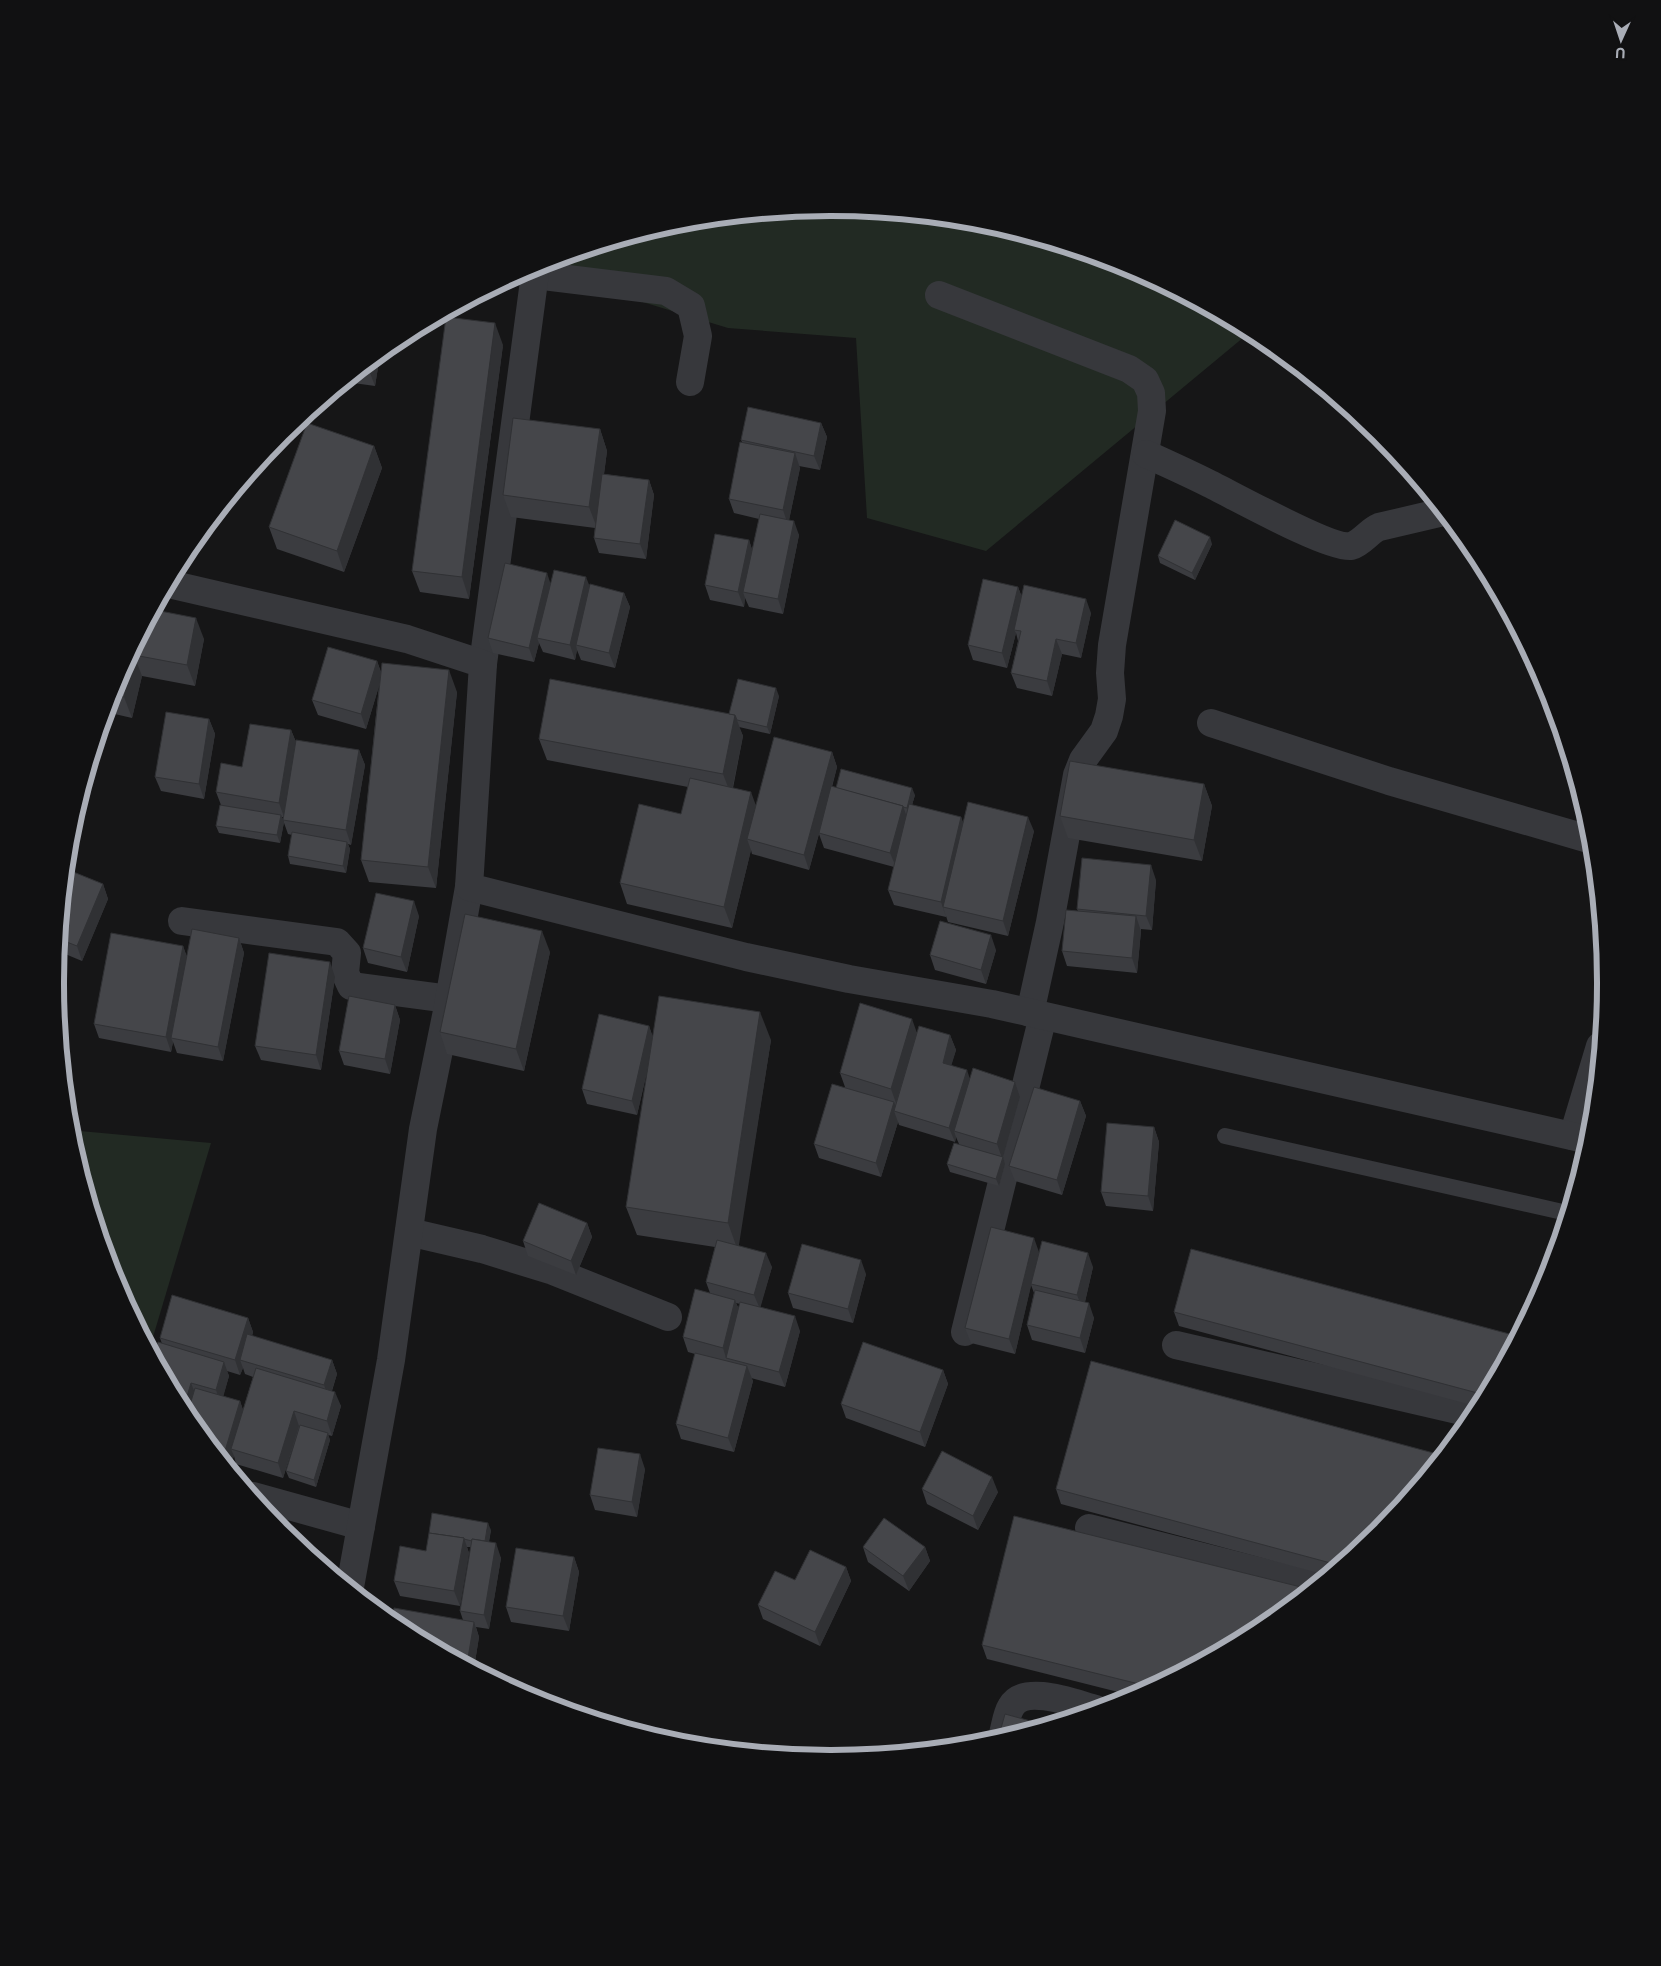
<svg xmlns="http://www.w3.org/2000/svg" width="1661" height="1966" font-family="Inter,sans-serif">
	<rect width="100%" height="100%" fill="#161617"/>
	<g fill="#222a23">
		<path d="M831,208L982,222L1128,267L1250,332L986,551L867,518L856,338L728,328L531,268L679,222Z"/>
		<path d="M69,1130L211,1143L150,1347L114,1280Z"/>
	</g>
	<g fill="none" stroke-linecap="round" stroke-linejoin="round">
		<path stroke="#37383c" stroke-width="16" d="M1225,1136L1567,1213"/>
		<g stroke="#37383c" stroke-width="28">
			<path d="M535,275L666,291L691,306L698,336L690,382"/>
			<path d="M939,295L1129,369L1145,380L1151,393L1152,411L1112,645L1110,673L1112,699L1109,716L1104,731L1083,760L1077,775L1050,922L1030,1013"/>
			<path d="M1146,454C1166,463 1188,473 1208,483C1231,494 1331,550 1351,546C1362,543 1369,531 1379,527L1443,512"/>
			<path d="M483,664L536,266"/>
			<path d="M1211,723L1389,781L1592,840"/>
			<path d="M182,921L337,942L347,953L345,973L351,986L449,999"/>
			<path d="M1573,1136L1600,1046"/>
			<path d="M409,1232L482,1249L553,1271L668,1317"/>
			<path d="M965,1332L1043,1016"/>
			<path d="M1176,1345L1475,1414"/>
			<path d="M253,1496L361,1526"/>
			<path d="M1089,1528L1313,1585"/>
			<path d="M350,1587L391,1360L423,1129L447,1011L469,887"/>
			<path d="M1002,1737C1005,1728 1006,1715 1011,1707C1024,1683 1076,1704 1096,1709"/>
		</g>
		<path stroke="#37383c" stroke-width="28" d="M169,584L407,639L483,664L469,887L746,957L849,979L992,1004L1589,1140"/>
	</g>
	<g fill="#3b3c40" fill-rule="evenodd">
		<path d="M503,345L469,599L420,592L412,571Z"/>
		<path d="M380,355L375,386L346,382Z"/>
		<path d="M821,423L827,437L820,470L799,466L800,468L789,520L799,535L783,614L749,607L745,598L744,607L710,600L705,585L749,540L752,550L759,519L734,513L729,499L742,442L741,440Z"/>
		<path d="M600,429L607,451L604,474L649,480L654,495L646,559L599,553L594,538L595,528L511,517L503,495Z"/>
		<path d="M374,446L382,468L344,572L277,549L269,527Z"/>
		<path d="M1212,544L1195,580L1160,563L1158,556Z"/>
		<path d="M551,583L589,586L624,593L630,607L615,668L581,660L577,650L575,660L543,652L539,643L534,662L493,653L488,638Z"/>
		<path d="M1018,587L1022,597L1091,613L1081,658L1062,654L1052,696L1017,688L1011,673L1018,641L1016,633L1007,668L973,660L968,645Z"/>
		<path d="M155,610L204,639L195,686L142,676L132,718L106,712L114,686Z"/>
		<path d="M377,661L381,672L457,692L436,888L369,882L361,860L379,686L366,729L318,715L312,700Z"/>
		<path d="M779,696L770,734L739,727L743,736L733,788L756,805L832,752L837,767L832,787L836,788L915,795L912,805L961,817L963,823L1034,831L1008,936L948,922L946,916V917L894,905L888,890L894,867L824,848L819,834L809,870L752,854L751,850L732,928L627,904L620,883L681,814L688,787L547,760L539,739L729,714Z"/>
		<path d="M209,719L215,734L204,799L161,791L155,777Z"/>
		<path d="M291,730L296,742L359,750L365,765L351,845L348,844L350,849L346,873L290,864L288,856L292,835L288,834L283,820V817H282L284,822L280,843L219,833L216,826L221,805L216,792L242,767Z"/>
		<path d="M1204,784L1212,806L1202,861L1068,838L1060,816Z"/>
		<path d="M66,869L103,884L108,899L82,961L58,951Z"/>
		<path d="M1156,880L1152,930L1141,929V931L1137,973L1067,966L1062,951L1078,911L1077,909Z"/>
		<path d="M419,916L407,972L368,963L363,948Z"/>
		<path d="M239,938L244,953L223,1061L177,1053L173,1042L171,1052L99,1038L94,1024L183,946L187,957Z"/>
		<path d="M996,950L986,984L935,970L930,955Z"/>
		<path d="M550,952L524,1071L447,1054L440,1032Z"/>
		<path d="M335,977L321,1070L261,1060L255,1046Z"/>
		<path d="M395,1005L400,1020L390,1074L344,1065L339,1051Z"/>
		<path d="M649,1026L653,1038L771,1040L738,1245L772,1267L760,1307L800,1331L785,1387L751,1378L753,1381L734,1452L681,1439L676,1424L695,1354L688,1352L683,1337L710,1293L706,1282L715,1247L637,1235L626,1207L650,1059L637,1115L587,1104L582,1089ZM736,1303L740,1304L739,1309Z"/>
		<path d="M917,1032L950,1035L956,1050L951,1065L970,1079L1015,1082L1020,1097L1003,1157L1005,1164L999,1186L950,1172L947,1164L959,1144L956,1137L955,1142L899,1125L898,1122L881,1177L819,1158L814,1144L845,1087L840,1073Z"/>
		<path d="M1080,1101L1086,1116L1062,1195L1015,1181L1009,1166Z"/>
		<path d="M1154,1127L1159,1142L1153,1211L1106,1206L1101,1192Z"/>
		<path d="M587,1223L592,1237L576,1275L528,1256L523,1241Z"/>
		<path d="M1039,1252L1093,1267L1085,1302L1094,1318L1085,1353L1032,1340L1027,1325L1034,1293L1031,1285L1015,1354L971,1343L965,1328Z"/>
		<path d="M866,1274L853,1323L793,1308L788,1293Z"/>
		<path d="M1174,1312L1517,1336L1479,1407L1179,1326Z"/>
		<path d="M248,1318L253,1332L252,1336L332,1360L337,1374L332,1391L341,1406L332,1436L328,1435L330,1440L316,1487L289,1478L286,1471L300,1426L283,1478L236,1464L234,1456L230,1466L228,1465L186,1414L160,1338ZM243,1368L245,1374L253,1377L243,1410L240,1401L223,1396L229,1376L227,1371L240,1375Z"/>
		<path d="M943,1370L948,1384L925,1447L846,1418L841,1404Z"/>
		<path d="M645,1469L637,1517L595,1510L590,1495Z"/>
		<path d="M922,1489L998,1492L978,1530L927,1504Z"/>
		<path d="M1056,1489L1379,1532L1326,1575L1061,1504Z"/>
		<path d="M491,1530L489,1542L501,1558L489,1629L476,1627L479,1637L474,1668L399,1628L463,1620L460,1611L471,1547H467L469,1553L460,1606L400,1596L394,1581L426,1551Z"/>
		<path d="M863,1547H925L930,1561L909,1591L868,1562Z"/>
		<path d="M574,1557L579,1572L569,1631L511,1622L506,1607Z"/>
		<path d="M846,1567L851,1581L820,1646L763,1619L758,1605L795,1580Z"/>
		<path d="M1261,1628L1134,1696L987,1659L982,1645Z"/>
	</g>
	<g fill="#303134">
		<path d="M495,323L503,345L469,599L462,577Z"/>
		<path d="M380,355L375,386L367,365Z"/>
		<path d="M821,423L827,437L820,470L814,456Z"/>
		<path d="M600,429L607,451L597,528L589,507Z"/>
		<path d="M374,446L382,468L344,572L337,551Z"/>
		<path d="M795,453L800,468L788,525L783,510Z"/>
		<path d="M649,480L654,495L646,559L640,544Z"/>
		<path d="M794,521L799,535L783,614L778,599Z"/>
		<path d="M1210,537L1212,544L1195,580L1192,573Z"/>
		<path d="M749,540L754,555L743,592L745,598L744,607L738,592Z"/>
		<path d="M547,573L552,588L537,638L539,643L534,662L529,648Z"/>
		<path d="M586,577L592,592L576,645L577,650L575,660L570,645Z"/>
		<path d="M1018,587L1023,601L1014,630L1016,633L1007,668L1002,653Z"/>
		<path d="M624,593L630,607L615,668L609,653Z"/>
		<path d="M1086,599L1091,613L1081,658L1076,643Z"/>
		<path d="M196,618L204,639L195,686L187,665Z"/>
		<path d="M1056,639L1062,654L1052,696L1047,681Z"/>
		<path d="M134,655L142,676L132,718L124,697Z"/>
		<path d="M377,661L382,676L366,729L361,714Z"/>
		<path d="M449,670L457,692L436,888L428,867Z"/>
		<path d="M776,688L779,696L770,734L767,727Z"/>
		<path d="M735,715L743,736L731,795L723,774Z"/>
		<path d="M209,719L215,734L204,799L199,784Z"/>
		<path d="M291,730L297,745L284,817L279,803Z"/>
		<path d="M359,750L365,765L351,845L346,830Z"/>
		<path d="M832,752L837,767L809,870L804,855Z"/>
		<path d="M1204,784L1212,806L1202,861L1194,840Z"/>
		<path d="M912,788L915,795L909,815L907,808Z"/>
		<path d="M751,792L759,814L747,839L751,850L732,928L724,907Z"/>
		<path d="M903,806L908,820L896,867L890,853Z"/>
		<path d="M281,815L284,822L280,843L277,835Z"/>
		<path d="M961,817L967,832L943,907L946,917L941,902Z"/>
		<path d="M1028,817L1034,831L1008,936L1003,921Z"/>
		<path d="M347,842L350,849L346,873L343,866Z"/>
		<path d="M1151,865L1156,880L1152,930L1146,916Z"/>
		<path d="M103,884L108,899L82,961L77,946Z"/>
		<path d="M414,901L419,916L407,972L401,957Z"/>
		<path d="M1136,916L1141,931L1137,973L1132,958Z"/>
		<path d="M542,931L550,952L524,1071L516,1049Z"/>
		<path d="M991,935L996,950L986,984L981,970Z"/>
		<path d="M239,938L244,953L223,1061L218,1047Z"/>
		<path d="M183,946L188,961L171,1038L173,1042L171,1052L166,1037Z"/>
		<path d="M330,962L335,977L321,1070L316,1055Z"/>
		<path d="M55,980L59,990L56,996L55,983Z"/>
		<path d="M395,1005L400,1020L390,1074L385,1059Z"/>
		<path d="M760,1012L771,1040L738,1251L728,1223Z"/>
		<path d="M912,1019L917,1033L896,1103L891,1089Z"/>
		<path d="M649,1026L654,1040L637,1115L632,1101Z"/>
		<path d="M950,1035L956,1050L948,1077L943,1063Z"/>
		<path d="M967,1070L972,1085L954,1131L956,1137L955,1142L949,1128Z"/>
		<path d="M1015,1082L1020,1097L1003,1157L1005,1164L999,1186L996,1179L1002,1158L997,1144Z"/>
		<path d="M1080,1101L1086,1116L1062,1195L1057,1180Z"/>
		<path d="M894,1102L898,1112L894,1111L898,1122L881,1177L876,1163Z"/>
		<path d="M1154,1127L1159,1142L1153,1211L1148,1196Z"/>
		<path d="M587,1223L592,1237L576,1275L571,1261Z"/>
		<path d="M1034,1238L1039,1252L1015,1354L1009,1339Z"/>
		<path d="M766,1253L772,1267L760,1309L754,1295Z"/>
		<path d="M1088,1253L1093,1267L1083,1310L1077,1295Z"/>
		<path d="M861,1260L866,1274L853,1323L848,1309Z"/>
		<path d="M735,1300L741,1315L726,1358L723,1348Z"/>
		<path d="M1089,1303L1094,1318L1085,1353L1080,1338Z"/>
		<path d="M795,1316L800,1331L785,1387L779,1372Z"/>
		<path d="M248,1318L253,1332L244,1361L240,1360L243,1368L240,1375L235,1360Z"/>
		<path d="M332,1360L337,1374L329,1399L324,1385Z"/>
		<path d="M224,1362L229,1376L221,1405L216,1390Z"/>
		<path d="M747,1366L753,1381L734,1452L728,1438Z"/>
		<path d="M943,1370L948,1384L925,1447L920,1432Z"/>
		<path d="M191,1383L197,1398L190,1419L183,1410Z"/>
		<path d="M335,1392L341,1406L332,1436L327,1421Z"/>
		<path d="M240,1401L245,1416L231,1449L234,1456L230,1466L225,1451Z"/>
		<path d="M294,1411L299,1426L283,1478L278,1463Z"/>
		<path d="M328,1433L330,1440L316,1487L314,1480Z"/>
		<path d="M640,1454L645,1469L637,1517L632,1502Z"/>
		<path d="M992,1477L998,1492L978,1530L973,1516Z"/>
		<path d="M488,1523L491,1530L487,1550L485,1543Z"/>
		<path d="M464,1538L469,1553L460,1606L454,1591Z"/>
		<path d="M496,1543L501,1558L489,1629L484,1615Z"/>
		<path d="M312,1547L317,1560L311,1555Z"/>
		<path d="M925,1547L930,1561L909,1591L903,1576Z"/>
		<path d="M574,1557L579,1572L569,1631L563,1616Z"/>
		<path d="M846,1567L851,1581L820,1646L815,1632Z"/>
		<path d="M474,1622L479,1637L474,1668L467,1664Z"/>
	</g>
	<g fill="#45464a" stroke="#303134">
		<path d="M446,317L495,323L462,577L412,571Z"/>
		<path d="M748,407L821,423L814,456L741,440Z"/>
		<path d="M513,418L600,429L589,507L503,495Z"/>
		<path d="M307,423L374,446L337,551L269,527Z"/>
		<path d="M740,442L795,453L783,510L729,499Z"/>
		<path d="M602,474L649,480L640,544L594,538Z"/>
		<path d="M760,514L794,521L778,599L743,592Z"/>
		<path d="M1175,520L1210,537L1192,573L1158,556Z"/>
		<path d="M715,534L749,540L738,592L705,585Z"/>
		<path d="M505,563L547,573L529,648L488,638Z"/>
		<path d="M554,570L586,577L570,645L537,638Z"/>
		<path d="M983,579L1018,587L1002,653L968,645Z"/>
		<path d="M590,584L624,593L609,653L576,645Z"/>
		<path d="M1024,585L1086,599L1076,643L1056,639L1047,681L1011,673L1021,631L1014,630Z"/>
		<path d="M155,610L196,618L187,665L134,655L124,697L112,694L114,686Z"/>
		<path d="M328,647L377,661L361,714L312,700Z"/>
		<path d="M382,663L449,670L428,867L361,860Z"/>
		<path d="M550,679L735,715L723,774L539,739Z"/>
		<path d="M738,679L776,688L767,727L737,720L735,715L729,714Z"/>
		<path d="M166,712L209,719L199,784L155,777Z"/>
		<path d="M250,724L291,730L279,803L216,792L221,763L242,767Z"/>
		<path d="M774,737L832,752L804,855L747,839Z"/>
		<path d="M296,740L359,750L346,830L283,820Z"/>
		<path d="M1070,761L1204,784L1194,840L1060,816Z"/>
		<path d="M841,769L912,788L907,808L903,807V806L836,788Z"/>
		<path d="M690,778L751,792L724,907L620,883L639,804L681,814Z"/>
		<path d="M831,786L903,806L890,853L819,833Z"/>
		<path d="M968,802L1028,817L1003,921L943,907Z"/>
		<path d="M909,804L961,817L941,902L888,890Z"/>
		<path d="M220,805L281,815L277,835L216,826Z"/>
		<path d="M292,832L347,842L343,866L288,856Z"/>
		<path d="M1082,858L1151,865L1146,916L1077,909Z"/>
		<path d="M66,869L103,884L77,946L59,939Z"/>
		<path d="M376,893L414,901L401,957L363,948Z"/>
		<path d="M1066,910L1136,916L1132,958L1062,951Z"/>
		<path d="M465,914L542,931L516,1049L440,1032Z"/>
		<path d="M940,921L991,935L981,970L930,955Z"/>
		<path d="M192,929L239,938L218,1047L171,1038Z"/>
		<path d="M111,933L183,946L166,1037L94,1024Z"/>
		<path d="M269,953L330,962L316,1055L255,1046Z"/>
		<path d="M349,996L395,1005L385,1059L339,1051Z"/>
		<path d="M659,996L760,1012L728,1223L626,1207Z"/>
		<path d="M860,1003L912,1019L891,1089L840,1073Z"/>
		<path d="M599,1014L649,1026L632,1101L582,1089Z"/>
		<path d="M919,1026L950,1035L943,1063L967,1070L949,1128L894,1111Z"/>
		<path d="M973,1068L1015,1082L997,1144L954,1131Z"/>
		<path d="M832,1084L894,1102L876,1163L814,1144Z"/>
		<path d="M1034,1087L1080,1101L1057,1180L1009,1166Z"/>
		<path d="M1107,1123L1154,1127L1148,1196L1101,1192Z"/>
		<path d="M954,1143L1003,1157L996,1179L947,1164Z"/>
		<path d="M539,1203L587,1223L571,1261L523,1241Z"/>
		<path d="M991,1227L1034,1238L1009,1339L965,1328Z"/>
		<path d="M717,1240L766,1253L754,1295L706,1282Z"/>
		<path d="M1042,1241L1088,1253L1077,1295L1031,1284Z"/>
		<path d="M802,1244L861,1260L848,1309L788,1293Z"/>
		<path d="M1191,1249L1517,1336L1485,1395L1174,1312Z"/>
		<path d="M695,1289L735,1300L723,1348L683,1337Z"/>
		<path d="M1035,1290L1089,1303L1080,1338L1027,1325Z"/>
		<path d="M172,1295L248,1318L235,1360L160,1338Z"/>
		<path d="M740,1302L795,1316L779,1372L726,1358Z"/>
		<path d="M247,1334L332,1360L324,1385L240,1360Z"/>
		<path d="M158,1342L224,1362L216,1390L191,1383L183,1410L154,1355Z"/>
		<path d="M863,1342L943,1370L920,1432L841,1404Z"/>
		<path d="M695,1353L747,1366L728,1438L676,1424Z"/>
		<path d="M1091,1361L1441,1455L1379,1532L1338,1565L1056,1489Z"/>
		<path d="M256,1368L335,1392L327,1421L294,1411L278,1463L231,1449Z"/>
		<path d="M195,1388L240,1401L225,1451L213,1448L187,1415Z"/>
		<path d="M300,1425L328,1433L314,1480L286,1471Z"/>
		<path d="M598,1448L640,1454L632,1502L590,1495Z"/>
		<path d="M942,1451L992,1477L973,1516L922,1489Z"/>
		<path d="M432,1513L488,1523L485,1541L472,1539V1541L464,1539V1538L429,1533Z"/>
		<path d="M1014,1516L1309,1589L1261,1628L1151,1687L982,1645Z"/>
		<path d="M884,1518L925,1547L903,1576L863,1547Z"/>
		<path d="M429,1533L464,1538L454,1591L394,1581L400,1546L426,1551Z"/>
		<path d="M472,1539L496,1543L484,1615L460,1611Z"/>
		<path d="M298,1545L312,1547L311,1555Z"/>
		<path d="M516,1548L574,1557L563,1616L506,1607Z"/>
		<path d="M810,1550L846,1567L815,1632L758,1605L775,1571L795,1580Z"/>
		<path d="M394,1608L474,1622L467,1664L399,1628L392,1622Z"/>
		<path d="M1005,1714L1045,1725L998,1739Z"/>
	</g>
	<path d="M0 0H1661V1966H0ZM830 216H831A766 766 0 0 1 1597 982V984A766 766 0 0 1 831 1750H830A766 766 0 0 1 64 984V982A766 766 0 0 1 830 216Z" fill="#111112" fill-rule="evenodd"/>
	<path fill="none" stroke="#a9adb6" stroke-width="6" d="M830 216H831A766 766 0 0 1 1597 982V984A766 766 0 0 1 831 1750H830A766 766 0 0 1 64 984V982A766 766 0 0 1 830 216Z"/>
	<g transform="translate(1621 40) rotate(183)" stroke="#111112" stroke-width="4" paint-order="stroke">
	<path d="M0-4L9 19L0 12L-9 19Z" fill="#a9adb6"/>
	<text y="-8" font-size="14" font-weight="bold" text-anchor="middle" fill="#a9adb6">U</text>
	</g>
</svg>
